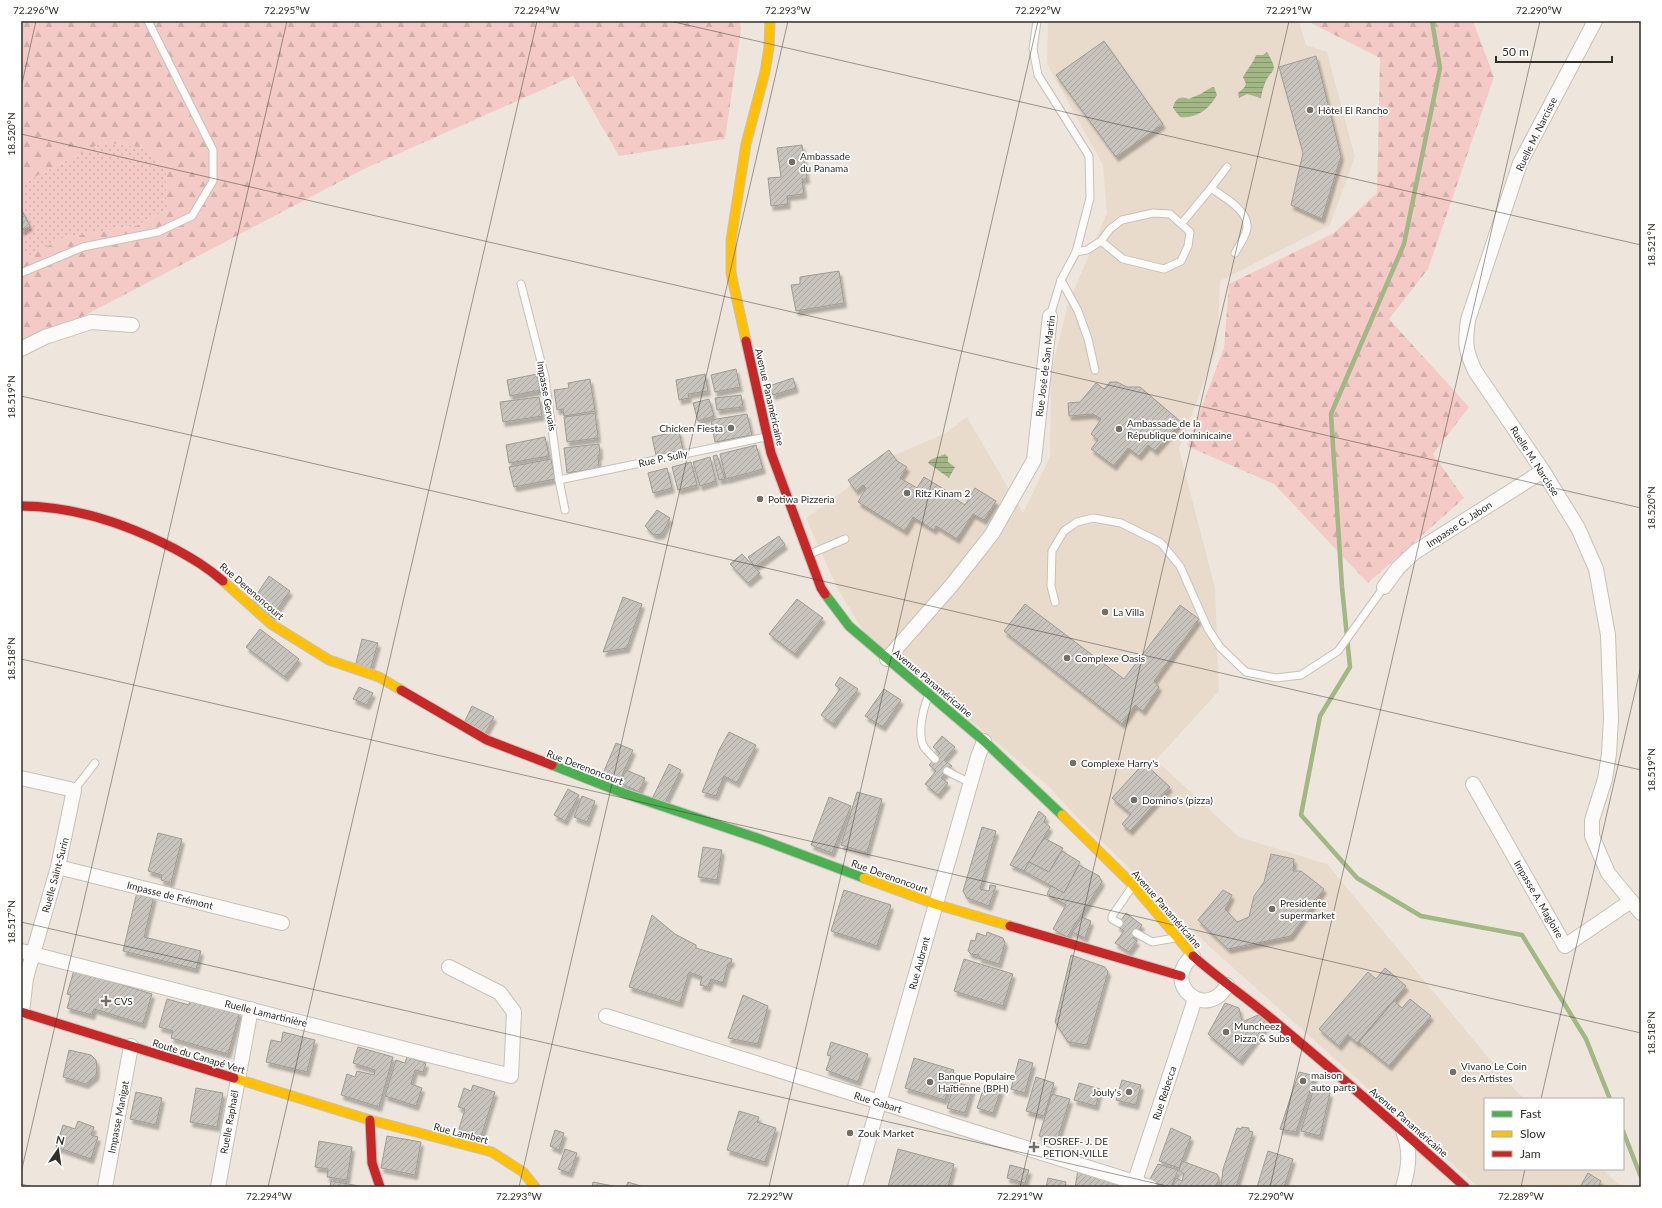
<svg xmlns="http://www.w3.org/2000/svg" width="1662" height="1208" font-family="Lato,sans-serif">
	<defs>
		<pattern id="grass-dots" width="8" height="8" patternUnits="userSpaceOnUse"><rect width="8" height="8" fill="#f4cac6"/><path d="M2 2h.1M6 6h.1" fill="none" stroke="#d2aeaa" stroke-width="1.8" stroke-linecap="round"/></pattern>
		<pattern id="forest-firs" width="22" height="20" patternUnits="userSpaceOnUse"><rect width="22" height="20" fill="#f4cac6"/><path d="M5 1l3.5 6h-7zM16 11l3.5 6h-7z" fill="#d2aeaa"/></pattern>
		<pattern id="water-rules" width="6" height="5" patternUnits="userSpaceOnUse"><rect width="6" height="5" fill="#a1b784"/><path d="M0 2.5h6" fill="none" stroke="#84956c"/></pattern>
		<pattern id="building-hatch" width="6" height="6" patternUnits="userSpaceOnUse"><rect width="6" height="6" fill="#c8c4bd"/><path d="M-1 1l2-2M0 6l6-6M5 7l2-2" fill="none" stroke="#aca9a2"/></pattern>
		<filter id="shadow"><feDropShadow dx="2.5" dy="4.5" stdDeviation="1" flood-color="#0004"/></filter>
	</defs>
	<rect width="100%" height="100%" fill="#eee6dd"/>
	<path fill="#e8dbcc" d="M1048,21H1299L1306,45L1327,52L1355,157L1330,225L1220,281L1217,347L1179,449L1215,588L1219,691L1156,760L1239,837L1327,864L1517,1092L1525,1099H1485V1169H1602L1622,1187H1478L1210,947L1080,820L1046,784L953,706L875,649L838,590L806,518L892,456L946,433L967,417L1023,513L1050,457L1051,373L1068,304L1107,213L1103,165L1047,64Z"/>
	<path fill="url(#grass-dots)" d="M103,142L145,148L166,168L167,210L136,226L63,238L21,260V184Z"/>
	<g fill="url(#forest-firs)">
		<path d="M21,21H740L741,29L725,139L619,156L573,76L362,170L21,349V260L63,238L136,226L167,210L166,168L145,148L103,142L21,184Z"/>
		<path d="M1307,21H1473L1494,77L1428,269L1389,319L1469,407L1433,454L1464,498L1368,583L1274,484L1187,446L1224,348L1229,284L1334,233L1377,193L1380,58Z"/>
	</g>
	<g fill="url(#water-rules)">
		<path d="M1267,52C1281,75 1270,67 1264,86C1262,90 1262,94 1261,98L1247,94L1239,98L1238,93L1244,88L1246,84L1243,77C1247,69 1253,64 1256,55H1263Z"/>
		<path d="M1214,87L1217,95C1209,109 1197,119 1180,117L1173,108C1175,98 1180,96 1189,99C1193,97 1194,97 1198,95C1204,93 1206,89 1214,87Z"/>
		<path d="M945,454L948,457V462L955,467L949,478L928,463L930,460Z"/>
	</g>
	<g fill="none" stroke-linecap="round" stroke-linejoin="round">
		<g stroke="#a1b784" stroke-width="4.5">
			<path d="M1432,21L1440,68L1404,244L1331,414L1342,587L1350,667L1320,716L1301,815L1357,878L1421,916L1522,935L1586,1039L1610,1099"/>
			<path d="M1623,1131L1641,1177"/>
		</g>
	</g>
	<g fill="url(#building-hatch)" stroke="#9f9c94" filter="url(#shadow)">
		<path d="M1104,41L1163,124L1116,157L1056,75Z"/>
		<path d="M1316,56L1341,156L1322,219L1291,205L1303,153L1279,67Z"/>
		<path d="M802,145L807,179H802L804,194L787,196L788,204L771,206L768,178L781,177L777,148Z"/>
		<path d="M21,209L30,226L21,231Z"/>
		<path d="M839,271L844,303L796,311L791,285L800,284V277Z"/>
		<path d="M736,369L740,387L715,392L711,375Z"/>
		<path d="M537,374L540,390L510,396L507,380Z"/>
		<path d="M705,374L708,391L688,394L689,398L679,400L676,380Z"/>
		<path d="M793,378L796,388L773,395L769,386Z"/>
		<path d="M590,379L595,411L564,416L563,409L557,410L554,390L569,388L568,383Z"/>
		<path d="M1110,382H1117L1127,387H1140L1181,422L1155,451L1148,445L1139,456L1128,448L1114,466L1091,449L1098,440L1091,434L1101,419L1093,414L1069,416L1068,403L1080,402L1096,383L1104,389Z"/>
		<path d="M741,395L743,407L717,410L715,398Z"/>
		<path d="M539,397L542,416L503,422L500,402Z"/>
		<path d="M709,399L714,416L698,421L693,403Z"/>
		<path d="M595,413L598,438L567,442L564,417Z"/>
		<path d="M747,414L752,435L715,442L711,420Z"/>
		<path d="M679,431L683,450L656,455L652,437Z"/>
		<path d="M545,437L549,456L509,463L506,445Z"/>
		<path d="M599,444L600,455H598L599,468L567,473L564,448Z"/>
		<path d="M756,445L763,469L726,479L720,454Z"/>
		<path d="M889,450L897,461L907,467L900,478L917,488L924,477L955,496L954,498L965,505L975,488L996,501L984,520L973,514L957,539L936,526L934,530L913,517L905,531L858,502L866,488L863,485L856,491L848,480Z"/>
		<path d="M717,455L725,479L719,480L713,456Z"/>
		<path d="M710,457L716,481L700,486L693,462Z"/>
		<path d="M551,459L555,479L514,487L509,467Z"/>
		<path d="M691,462L697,485L678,490L672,467Z"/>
		<path d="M667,468L672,488L653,493L648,473Z"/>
		<path d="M657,510L670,518L662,534L654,535L645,526Z"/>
		<path d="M779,536L785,545L755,567L748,557Z"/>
		<path d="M742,554L760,573L748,583L730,564Z"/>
		<path d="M269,576L290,591L272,617L251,603Z"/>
		<path d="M623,597L642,604L627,648L603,652Z"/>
		<path d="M797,599L823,618L795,654L769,634Z"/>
		<path d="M1025,604L1124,679L1180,605L1199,619L1154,681L1159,687L1143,711L1135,705L1122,724L1004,631Z"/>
		<path d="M260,629L299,659L285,677L246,647Z"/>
		<path d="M362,639L378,643L370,671L355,667Z"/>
		<path d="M840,677L858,689L833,724L821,715L840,689L835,685Z"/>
		<path d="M359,687L373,693L367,705L353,699Z"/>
		<path d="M884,689L901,700L883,727L865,716Z"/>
		<path d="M472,706L494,717L485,734L464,723Z"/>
		<path d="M729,732L756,745L737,783L724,776L716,796L702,792L719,750Z"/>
		<path d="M942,736L955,747L944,760L952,766L941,778L948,783L938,795L925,784L936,771L929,765L940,753L933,747Z"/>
		<path d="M616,743L633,750L618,785L601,778Z"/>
		<path d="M1144,763L1170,787L1130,831L1122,824L1131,814L1112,798Z"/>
		<path d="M669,764L681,770L664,805L652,799Z"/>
		<path d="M626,770L645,778L639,792L620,783Z"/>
		<path d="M568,789L579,795L565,821L554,815Z"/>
		<path d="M857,792L882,799L867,853L841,845Z"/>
		<path d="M582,796L595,801L587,822L574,817Z"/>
		<path d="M829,797L851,806L832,853L811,845Z"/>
		<path d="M1039,811L1046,817L1044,822L1050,827L1024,871L1010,865Z"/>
		<path d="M982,827L996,831L980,889L989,891L990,885L996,886L989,906L967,898L963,891Z"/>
		<path d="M158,833L182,839L171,883L161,880L162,875L148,871Z"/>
		<path d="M1044,838L1063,848L1049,872L1029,862Z"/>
		<path d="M703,847L722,850L717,880L698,877Z"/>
		<path d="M1062,851L1080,862L1064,893L1024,871L1029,862L1049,872Z"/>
		<path d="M1271,854L1294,859L1293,871H1301L1324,889L1291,936L1228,949L1198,920L1223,890L1232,895L1225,909L1237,922L1249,917L1254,896L1264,882Z"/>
		<path d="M1079,865L1099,876L1102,882L1067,937L1053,929L1066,905L1047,894L1051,886L1064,893Z"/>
		<path d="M844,890L891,905L877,946L831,931Z"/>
		<path d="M137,892L154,896L144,937L201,951L196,969L123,951Z"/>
		<path d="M1126,913L1142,925L1133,938L1137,941L1129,952L1115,943L1124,931L1117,926Z"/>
		<path d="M652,915L675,934L696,945V948L732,959L731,963L728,964L723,983L711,979L708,987L700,985L702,977L689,972L680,1003L629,987Z"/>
		<path d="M1082,917L1091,921L1085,938L1072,932Z"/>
		<path d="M987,932L1003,938L1005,943L999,964L979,958V955L971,954L968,951L971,940L975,941L977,933L986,936Z"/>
		<path d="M1071,955L1105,967L1108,972L1087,1045L1068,1042L1055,1022Z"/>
		<path d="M964,959L1013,974L1003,1006L954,991Z"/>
		<path d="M1385,968L1406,986L1357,1043L1348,1035L1339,1046L1319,1029L1368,972L1376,979Z"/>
		<path d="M74,970L152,994L143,1024L94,1009L92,1015L67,1008L71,995L67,994Z"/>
		<path d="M743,995L768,1006L758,1044L728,1038Z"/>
		<path d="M190,998L240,1012L228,1054L171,1038L173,1031L159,1027L167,999L189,1005Z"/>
		<path d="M1410,999L1431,1016L1389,1066L1359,1042L1394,1001L1402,1008Z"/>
		<path d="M1225,1003L1239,1008L1242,1022L1258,1015L1270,1021L1240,1061L1208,1034Z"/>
		<path d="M283,1032L315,1040L307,1072L266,1062L271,1040L281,1042Z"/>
		<path d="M831,1042L868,1054L858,1082L826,1070L831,1056L827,1055Z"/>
		<path d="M358,1047L393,1057L379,1107L341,1095L347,1074L355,1077L357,1071L374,1075L375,1070L353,1063Z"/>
		<path d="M69,1050L91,1055L96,1060L97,1069L96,1076L86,1084L63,1077Z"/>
		<path d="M407,1057L426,1063L423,1072L415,1070L411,1084L422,1088L416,1106L385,1096L396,1060L405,1063Z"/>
		<path d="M914,1058L954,1070L945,1100L905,1088Z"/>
		<path d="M1019,1059L1033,1063L1025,1093L1011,1089Z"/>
		<path d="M1299,1072L1315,1076L1296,1132L1280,1129Z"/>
		<path d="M1036,1077L1054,1083L1044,1116L1026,1111Z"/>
		<path d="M1122,1080L1141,1085L1136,1105L1116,1100Z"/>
		<path d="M955,1082L973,1087L965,1113L947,1108Z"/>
		<path d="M1079,1083L1100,1089L1096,1106L1074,1100Z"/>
		<path d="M985,1084L1001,1090L993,1113L977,1108Z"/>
		<path d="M473,1085L495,1092L481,1137L459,1129L465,1109L458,1107L464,1088L471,1091Z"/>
		<path d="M196,1088L223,1093L217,1127L190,1122Z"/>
		<path d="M1314,1088L1330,1093L1320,1136L1301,1131Z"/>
		<path d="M136,1092L162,1098L156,1125L130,1119Z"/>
		<path d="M1052,1094L1070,1099L1057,1141L1039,1136Z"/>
		<path d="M739,1111L759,1117L757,1122L776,1128L765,1162L727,1150Z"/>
		<path d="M78,1121L94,1127L91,1135L98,1137L91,1159L56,1147L63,1125L75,1129Z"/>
		<path d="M1242,1127L1249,1128V1131L1253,1132L1236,1187H1221L1223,1169L1237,1128L1241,1129Z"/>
		<path d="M1171,1128L1191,1137L1179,1168L1159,1161Z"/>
		<path d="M555,1130L564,1133L559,1150L550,1146Z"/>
		<path d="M387,1136L421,1142L415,1175L381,1168Z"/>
		<path d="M319,1141L352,1147L347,1180L327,1177L328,1169L315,1167Z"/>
		<path d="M565,1149L577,1153L570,1173L558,1169Z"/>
		<path d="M898,1149L954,1164L948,1187H888Z"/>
		<path d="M1268,1151L1293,1159L1284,1187H1257Z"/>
		<path d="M1182,1161L1217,1174L1219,1178L1216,1187H1172L1176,1178L1182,1181L1184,1174L1179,1170Z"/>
		<path d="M1158,1164L1178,1170L1171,1187L1154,1185L1150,1179Z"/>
		<path d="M1010,1165L1029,1170L1025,1183L1007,1178Z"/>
		<path d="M1078,1170L1126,1181L1124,1187H1075Z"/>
		<path d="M1588,1173L1601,1181L1599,1185L1602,1187H1580Z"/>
		<path d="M1048,1178L1066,1182L1065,1187H1046Z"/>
		<path d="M331,1181L365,1187H330Z"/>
		<path d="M593,1182L613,1186L612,1187H592Z"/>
		<path d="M628,1182L644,1187H626Z"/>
	</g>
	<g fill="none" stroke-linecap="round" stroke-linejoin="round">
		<defs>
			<g id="lane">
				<path d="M1037,21L1033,49L1038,75L1089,156L1090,198L1076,252L1061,280L1050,316"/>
				<path d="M1211,188C1223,197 1249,210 1247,228C1246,236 1239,246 1235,253"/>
				<path d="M1182,223L1211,188L1227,167"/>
				<path d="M1076,252L1087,250L1101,241L1123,259L1164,269L1181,261L1188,246L1190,232L1170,214L1153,213L1122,220L1110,229L1101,241"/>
				<path d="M21,273L83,247L158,232L192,216L213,181V150L148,21"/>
				<path d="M1061,280L1078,311L1088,339L1095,370"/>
				<path d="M521,284L545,377L559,480L565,510"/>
				<path d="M559,480L766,437"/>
				<path d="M810,554L845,539"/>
				<path d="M1055,602L1051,586L1052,551L1064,531L1077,522L1093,518L1121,523L1161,543L1180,566L1208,629L1220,647L1246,672L1276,678L1301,675L1338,651L1384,587"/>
				<path d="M928,697C923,709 917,734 924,747C927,751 931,755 935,759"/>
				<path d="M947,771L970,783"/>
				<path d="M74,790L95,763"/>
				<path d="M1119,923L1112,919V916L1132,887"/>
				<path d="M1136,933L1152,942L1175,938"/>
			</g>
			<g id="street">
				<path d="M1595,21L1520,163L1468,320C1465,343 1465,350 1475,371L1543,471L1578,528L1596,569L1608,635L1611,718L1609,754L1605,779L1592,820V836L1608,873L1641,913"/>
				<path d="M21,349L45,337L91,322L132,325"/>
				<path d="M1384,587L1398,568L1415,552L1543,471"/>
				<path d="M887,659L951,586L992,534L1034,460L1050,316"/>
				<path d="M21,778L74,790L58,867L26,978L22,1012"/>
				<path d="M1473,784L1565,946L1631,901"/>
				<path d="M58,867L282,923"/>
				<path d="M21,951L511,1076L514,1012L500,993L449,967"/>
				<path d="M1193,956C1159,984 1208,1022 1227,985"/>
				<path d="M606,1016L1150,1187"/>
				<path d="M105,1187L131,1046"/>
				<path d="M218,1187L251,1009"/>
				<path d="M855,1187L978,757L984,741"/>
				<path d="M1133,1187L1195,999"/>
				<path d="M1403,1187C1409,1167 1411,1151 1403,1131"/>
			</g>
			<g id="fast">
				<path d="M825,594L849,626L984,741L1062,815"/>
				<path d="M552,765L623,793L760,839L864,878"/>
			</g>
			<g id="slow">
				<path d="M746,341L731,273V240L746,144L765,72L769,47L770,21"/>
				<path d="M223,581L271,624L329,660L379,677L401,690"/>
				<path d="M1062,815L1133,885L1193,956"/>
				<path d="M864,878L935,904L1010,926"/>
				<path d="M234,1078L370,1120L492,1152L523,1172L535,1187"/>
			</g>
			<g id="jam">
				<path d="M746,341L771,453L821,588L825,594"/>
				<path d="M21,506C76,506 127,524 175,549C193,559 207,567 223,581"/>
				<path d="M401,690L487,740L552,765"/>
				<path d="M1010,926L1181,976"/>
				<path d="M1193,956C1219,979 1247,998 1273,1020C1338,1074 1402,1130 1465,1187"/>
				<path d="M21,1012L234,1078"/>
				<path d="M370,1120L372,1163L380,1187"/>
			</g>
		</defs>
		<use href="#lane" stroke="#c6c1b9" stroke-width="9"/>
		<use href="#street" stroke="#c6c1b9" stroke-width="16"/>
		<use href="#fast" stroke="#c6c1b9" stroke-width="11"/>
		<use href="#slow" stroke="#c6c1b9" stroke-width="11"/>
		<use href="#jam" stroke="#c6c1b9" stroke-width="11"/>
		<use href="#lane" stroke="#fcfbfa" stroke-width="7"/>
		<use href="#street" stroke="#fcfbfa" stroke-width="14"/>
		<use href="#fast" stroke="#4caf50" stroke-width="9"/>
		<use href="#slow" stroke="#ffc107" stroke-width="9"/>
		<use href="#jam" stroke="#c62828" stroke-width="9"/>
	</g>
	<path fill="none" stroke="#322e28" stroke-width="1" stroke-opacity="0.45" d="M670,21L1641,245M21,88L36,21M21,134L1641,508M21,396L1641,770M21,659L1641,1033M21,922L1171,1187M1541,1099L1641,666M21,1173L287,21M21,1184L33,1187M268,1187L537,21M519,1187L788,21M769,1187L1038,21M1020,1187L1289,21M1270,1187L1540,21M1521,1187L1525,1169"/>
	<g fill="#746e67" stroke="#fff" stroke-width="1.5">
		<circle cx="1310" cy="110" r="4"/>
		<circle cx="792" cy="162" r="4"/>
		<circle cx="731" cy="428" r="4"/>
		<circle cx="1119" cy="429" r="4"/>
		<circle cx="907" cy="493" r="4"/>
		<circle cx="760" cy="499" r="4"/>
		<circle cx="1105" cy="612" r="4"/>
		<circle cx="1067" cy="658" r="4"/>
		<circle cx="1073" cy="763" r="4"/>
		<circle cx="1134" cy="800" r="4"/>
		<circle cx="1272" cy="909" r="4"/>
		<path d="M104 995h4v4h4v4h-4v4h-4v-4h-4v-4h4z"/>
		<circle cx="1226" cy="1032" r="4"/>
		<circle cx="1453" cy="1072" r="4"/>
		<circle cx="1303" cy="1081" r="4"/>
		<circle cx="930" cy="1082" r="4"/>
		<circle cx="1129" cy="1092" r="4"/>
		<circle cx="850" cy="1133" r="4"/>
		<path d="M1032 1141h4v4h4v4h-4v4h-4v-4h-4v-4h4z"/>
	</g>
	<g text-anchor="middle" stroke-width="3.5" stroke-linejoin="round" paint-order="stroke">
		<g font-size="10" fill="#322e28" stroke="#fff" text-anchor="start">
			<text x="1318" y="114">Hôtel El Rancho</text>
			<text x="800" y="160">Ambassade<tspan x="800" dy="12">du Panama</tspan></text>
			<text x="1127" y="427">Ambassade de la<tspan x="1127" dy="12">République dominicaine</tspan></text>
			<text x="723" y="432" text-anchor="end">Chicken Fiesta</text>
			<text x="915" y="497">Ritz Kinam 2</text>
			<text x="768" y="503">Potiwa Pizzeria</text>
			<text x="1113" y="616">La Villa</text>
			<text x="1075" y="662">Complexe Oasis</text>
			<text x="1081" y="767">Complexe Harry's</text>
			<text x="1142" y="804">Domino's (pizza)</text>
			<text x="1280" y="907">Presidente<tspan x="1280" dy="12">supermarket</tspan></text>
			<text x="114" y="1005">CVS</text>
			<text x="1234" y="1030">Muncheez<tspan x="1234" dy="12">Pizza &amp; Subs</tspan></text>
			<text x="1461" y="1070">Vivano Le Coin<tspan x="1461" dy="12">des Artistes</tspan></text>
			<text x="1311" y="1079">maison<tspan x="1311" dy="12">auto parts</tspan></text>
			<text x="938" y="1080">Banque Populaire<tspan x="938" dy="12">Haïtienne (BPH)</tspan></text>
			<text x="1121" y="1096" text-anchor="end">Jouly's</text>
			<text x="858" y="1137">Zouk Market</text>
			<text x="1043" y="1145">FOSREF- J. DE<tspan x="1043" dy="12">PETION-VILLE</tspan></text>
		</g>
		<g font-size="10" fill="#322e28" stroke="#fff">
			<text transform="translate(1536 134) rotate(-64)" y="4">Ruelle M. Narcisse</text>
			<text transform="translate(1045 366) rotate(-83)" y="4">Rue José de San Martin</text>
			<text transform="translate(547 396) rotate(80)" y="4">Impasse Gervais</text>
			<text transform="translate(770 397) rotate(77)" y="4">Avenue Panaméricaine</text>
			<text transform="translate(663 458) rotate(-12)" y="4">Rue P. Sully</text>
			<text transform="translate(1535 461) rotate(57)" y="4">Ruelle M. Narcisse</text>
			<text transform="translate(1459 524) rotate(-33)" y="4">Impasse G. Jabon</text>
			<text transform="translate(252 591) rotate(41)" y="4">Rue Derenoncourt</text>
			<text transform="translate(933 683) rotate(40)" y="4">Avenue Panaméricaine</text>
			<text transform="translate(585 767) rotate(21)" y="4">Rue Derenoncourt</text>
			<text transform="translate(55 875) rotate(-75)" y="4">Ruelle Saint-Surin</text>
			<text transform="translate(890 876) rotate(20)" y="4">Rue Derenoncourt</text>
			<text transform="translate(170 895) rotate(14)" y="4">Impasse de Frémont</text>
			<text transform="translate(1539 899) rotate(60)" y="4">Impasse A. Magloire</text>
			<text transform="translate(1167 909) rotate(49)" y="4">Avenue Panaméricaine</text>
			<text transform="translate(919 963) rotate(-75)" y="4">Rue Aubrant</text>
			<text transform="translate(266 1013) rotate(14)" y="4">Ruelle Lamartinière</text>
			<text transform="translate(199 1056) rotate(17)" y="4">Route du Canapé Vert</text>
			<text transform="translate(1164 1093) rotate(-72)" y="4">Rue Rebecca</text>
			<text transform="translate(878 1102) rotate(17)" y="4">Rue Gabart</text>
			<text transform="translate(118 1117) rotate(-79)" y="4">Impasse Manigat</text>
			<text transform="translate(229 1122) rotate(-80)" y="4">Ruelle Raphaël</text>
			<text transform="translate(1409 1122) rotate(41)" y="4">Avenue Panaméricaine</text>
			<text transform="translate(461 1133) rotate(15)" y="4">Rue Lambert</text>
		</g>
	</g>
	<rect width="1662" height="1208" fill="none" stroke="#ffffff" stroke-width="44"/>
	<rect x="1484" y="1098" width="140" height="72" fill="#ffffff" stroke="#adaba9"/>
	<rect x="1492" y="1111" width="20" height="6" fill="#4caf50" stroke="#adaba9"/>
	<text x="1520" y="1118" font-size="12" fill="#322e28">Fast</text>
	<rect x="1492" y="1131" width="20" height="6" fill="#ffc107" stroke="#adaba9"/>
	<text x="1520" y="1138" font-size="12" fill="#322e28">Slow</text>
	<rect x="1492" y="1151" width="20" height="6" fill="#c62828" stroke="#adaba9"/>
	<text x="1520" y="1158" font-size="12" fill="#322e28">Jam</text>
	<g transform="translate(58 1150) rotate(13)" stroke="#ffffff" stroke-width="3" paint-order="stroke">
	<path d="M0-3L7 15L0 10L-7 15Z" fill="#322e28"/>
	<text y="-6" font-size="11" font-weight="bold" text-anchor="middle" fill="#322e28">N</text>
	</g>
	<path d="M1496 56v6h116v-6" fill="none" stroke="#322e28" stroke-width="2"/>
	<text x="1502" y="56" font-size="12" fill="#322e28" stroke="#ffffff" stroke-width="3" paint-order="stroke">50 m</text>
	<rect x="22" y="22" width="1618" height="1164" fill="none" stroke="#322e28" stroke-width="1.5"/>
	<g font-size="10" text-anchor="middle" fill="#322e28">
		<text x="36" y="14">72.296°W</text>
		<text x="287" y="14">72.295°W</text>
		<text x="537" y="14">72.294°W</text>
		<text x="788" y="14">72.293°W</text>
		<text x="1038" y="14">72.292°W</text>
		<text x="1289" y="14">72.291°W</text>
		<text x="1539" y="14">72.290°W</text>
		<text transform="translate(11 134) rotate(-90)" y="4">18.520°N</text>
		<text transform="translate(1651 245) rotate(-90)" y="4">18.521°N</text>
		<text transform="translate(11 397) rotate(-90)" y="4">18.519°N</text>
		<text transform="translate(1651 508) rotate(-90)" y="4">18.520°N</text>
		<text transform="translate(11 659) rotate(-90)" y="4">18.518°N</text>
		<text transform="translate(1651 770) rotate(-90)" y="4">18.519°N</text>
		<text transform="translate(11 922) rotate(-90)" y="4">18.517°N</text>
		<text transform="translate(1651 1033) rotate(-90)" y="4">18.518°N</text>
		<text x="269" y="1200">72.294°W</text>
		<text x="519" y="1200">72.293°W</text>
		<text x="770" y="1200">72.292°W</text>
		<text x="1020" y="1200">72.291°W</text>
		<text x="1271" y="1200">72.290°W</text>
		<text x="1521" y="1200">72.289°W</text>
	</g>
</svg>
